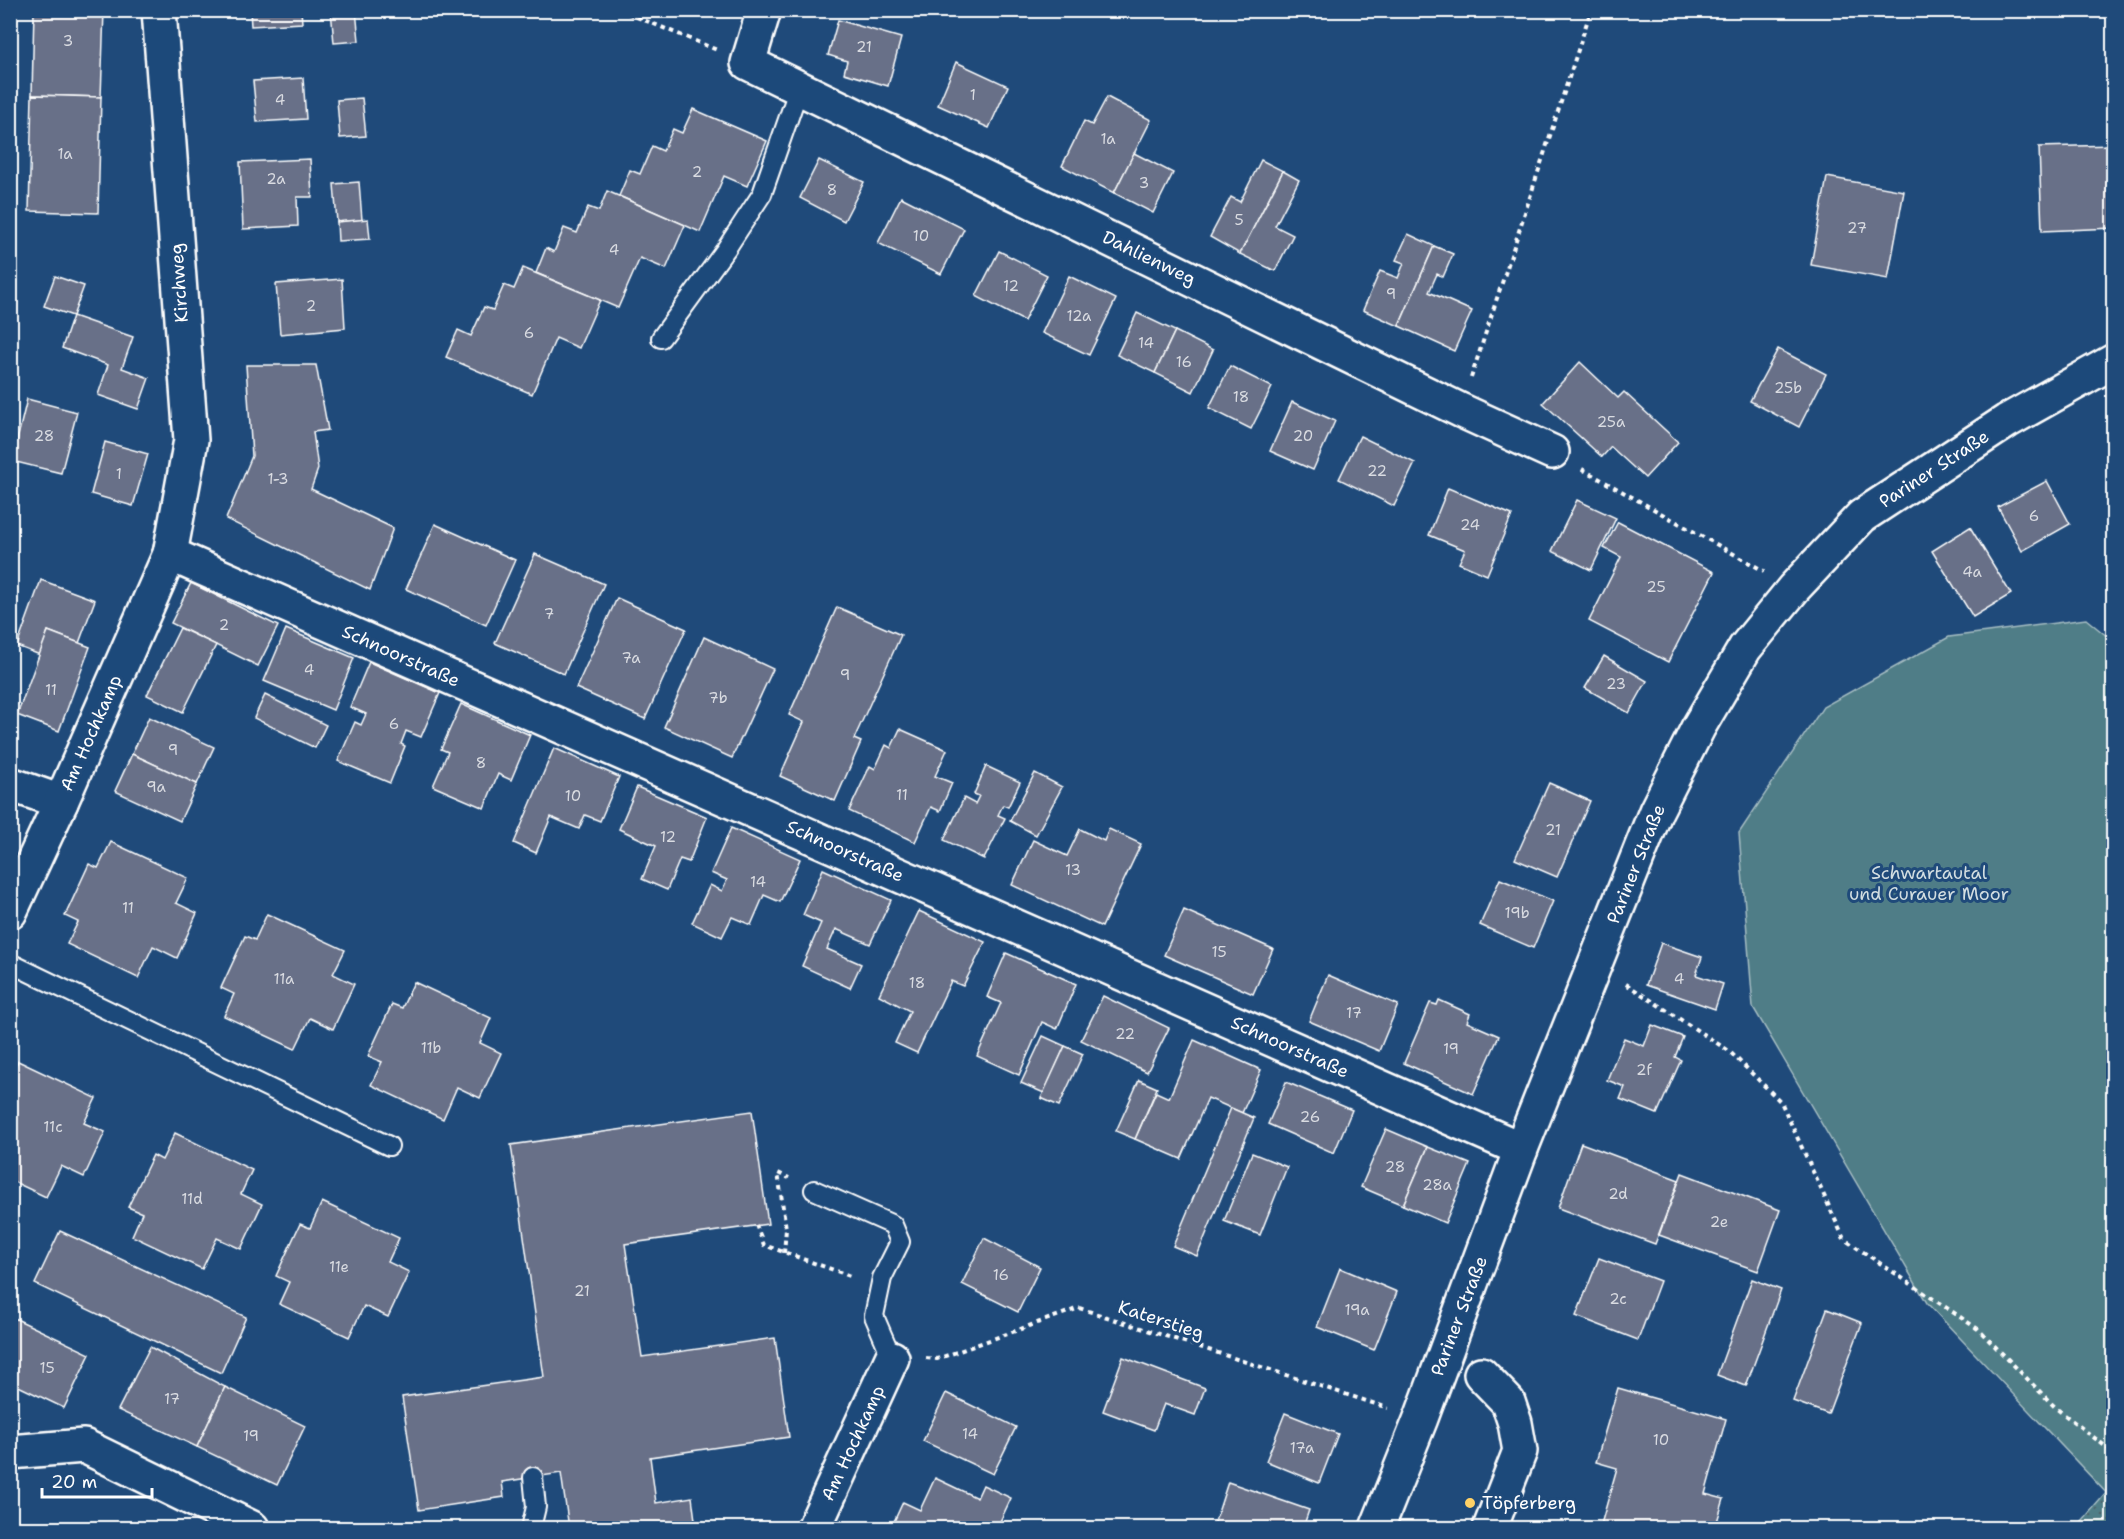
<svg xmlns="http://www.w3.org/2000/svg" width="2124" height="1539" font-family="'Shantell Sans',sans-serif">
	<defs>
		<pattern id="grass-dots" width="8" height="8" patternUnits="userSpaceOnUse" patternTransform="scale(1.5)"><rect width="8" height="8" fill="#4f7d87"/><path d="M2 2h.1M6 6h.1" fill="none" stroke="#4e646a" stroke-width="1.8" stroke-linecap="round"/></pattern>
	</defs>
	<rect width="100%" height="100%" fill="#1f4a7a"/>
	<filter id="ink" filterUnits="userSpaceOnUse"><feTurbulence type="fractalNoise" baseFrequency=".0167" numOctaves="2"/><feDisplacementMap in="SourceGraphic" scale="12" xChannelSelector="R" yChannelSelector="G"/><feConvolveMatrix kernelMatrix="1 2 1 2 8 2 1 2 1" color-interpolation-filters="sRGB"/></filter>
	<g filter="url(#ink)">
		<path fill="url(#grass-dots)" stroke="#a7bec3" stroke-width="1.5" d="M2113,1485V1528H2076Z"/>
		<path fill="#4f7d87" stroke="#a7bec3" stroke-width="1.5" d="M2086,619L2114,642L2113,1500L1927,1303L1753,1007L1739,833L1823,707L1949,637Z"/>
		<g fill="#677088" stroke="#fff" stroke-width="1.5">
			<path d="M34,10H104L101,97L32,95Z"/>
			<path d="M250,10H301L302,23L251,26Z"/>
			<path d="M331,10H356L359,41L334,43Z"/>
			<path d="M1996,10H2062L2061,17Z"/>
			<path d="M838,20L901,38L888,86L844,73L847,61L828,55Z"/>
			<path d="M956,62L1008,86L989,128L938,105Z"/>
			<path d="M303,78L306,119L257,122L253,81Z"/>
			<path d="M32,95L101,97L98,213L29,211Z"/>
			<path d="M1107,97L1151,120L1114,193L1062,166L1084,121L1092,125Z"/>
			<path d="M362,98L366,136L340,138L337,100Z"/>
			<path d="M693,109L767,141L747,186L724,176L700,232L619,196L630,170L640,174L652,146L663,151L673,129L682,133Z"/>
			<path d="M2114,145V228L2042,231L2039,147Z"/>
			<path d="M1134,153L1173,173L1153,213L1114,193Z"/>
			<path d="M310,159L312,197H297L298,226L243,229L240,162Z"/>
			<path d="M819,160L864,182L844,221L800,198Z"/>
			<path d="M1261,160L1283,171L1240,254L1210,237L1231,197L1240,202Z"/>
			<path d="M1283,171L1299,180L1275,226L1293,235L1275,271L1240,254Z"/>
			<path d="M1827,177L1904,191L1888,279L1811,265Z"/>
			<path d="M359,182L362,220L337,222L334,184Z"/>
			<path d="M607,191L685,225L666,269L640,258L618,308L536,273L546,248L554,252L564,228L577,233L588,207L599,211Z"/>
			<path d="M901,197L964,229L941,274L878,243Z"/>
			<path d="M368,219L370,239L338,241L337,222Z"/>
			<path d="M1408,234L1434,246L1399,326L1363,310L1380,271L1398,278L1404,263L1396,260Z"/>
			<path d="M1434,246L1453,254L1443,277L1437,274L1429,292L1472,311L1454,351L1399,326Z"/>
			<path d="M999,251L1047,275L1024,321L976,296Z"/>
			<path d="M523,268L600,300L579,348L556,338L532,394L446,357L458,330L471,336L484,307L493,310L504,285L514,289Z"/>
			<path d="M55,276L84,286L73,316L44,306Z"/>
			<path d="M1069,276L1116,299L1089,355L1042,333Z"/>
			<path d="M342,279L345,328L280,334L276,284Z"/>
			<path d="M1137,313L1175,331L1155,373L1117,355Z"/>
			<path d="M73,316L133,337L122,368L149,378L138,409L98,395L108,365L62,348Z"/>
			<path d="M1175,331L1213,350L1193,392L1155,373Z"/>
			<path d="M1778,349L1826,374L1799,427L1750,401Z"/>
			<path d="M1580,362L1618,398L1624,392L1678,442L1645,478L1611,447L1602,457L1543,403Z"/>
			<path d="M246,365H316L328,430L313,432L318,469L311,489L393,528L370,590L226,519L252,456Z"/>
			<path d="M1230,366L1272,387L1251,429L1209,408Z"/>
			<path d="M27,399L77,412L61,473L12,461Z"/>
			<path d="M1292,402L1335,421L1313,470L1270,451Z"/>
			<path d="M1360,436L1415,463L1394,506L1339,479Z"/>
			<path d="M105,442L148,454L133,506L91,494Z"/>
			<path d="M2047,481L2070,524L2022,551L1998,507Z"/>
			<path d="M1448,488L1512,515L1487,575L1459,563L1465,550L1429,535Z"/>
			<path d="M1577,500L1616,518L1591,570L1552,551Z"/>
			<path d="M1618,522L1714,572L1668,662L1589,621L1621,557L1604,548Z"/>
			<path d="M435,524L515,560L486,625L406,589Z"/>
			<path d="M1970,527L2011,594L1973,617L1932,551Z"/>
			<path d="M535,554L604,584L564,674L495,643Z"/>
			<path d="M41,580L95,600L79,643L48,631L40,655L17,646Z"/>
			<path d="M191,583L278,626L258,666L171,623Z"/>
			<path d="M617,598L686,629L645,719L576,688Z"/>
			<path d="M837,607L901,635L854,739L861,742L835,801L780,776L804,722L789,715Z"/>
			<path d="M180,628L216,645L183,712L147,695Z"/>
			<path d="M286,629L354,658L333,710L264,681Z"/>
			<path d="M48,631L90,647L59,731L17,715Z"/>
			<path d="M704,637L773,669L732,758L664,727Z"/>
			<path d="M1604,656L1647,681L1629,713L1585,688Z"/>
			<path d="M369,662L440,693L421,737L406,731L401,744L405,746L390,783L338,761L355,722L361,725L366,714L350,707Z"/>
			<path d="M265,695L326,725L315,748L254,718Z"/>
			<path d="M461,704L530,735L511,780L498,774L484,808L433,786L448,752L441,749Z"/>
			<path d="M149,717L214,747L197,784L132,754Z"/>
			<path d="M900,729L947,750L935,776L952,783L940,811L931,807L915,842L849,811L870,766L875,769L886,745L891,748Z"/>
			<path d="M554,748L619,777L600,821L585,815L579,829L551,817L536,853L514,843Z"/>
			<path d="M132,754L197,784L180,821L115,791Z"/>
			<path d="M986,766L1020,782L1008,807L1003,805L998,815L1005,818L984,859L944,840L964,798L975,804L979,796L974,794Z"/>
			<path d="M1035,773L1062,787L1036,835L1010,821Z"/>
			<path d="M1549,783L1590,801L1557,877L1515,859Z"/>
			<path d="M637,787L707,817L689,862L680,859L667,890L642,879L656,846L619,829Z"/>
			<path d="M731,828L800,859L780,902L764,895L751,925L732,917L722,937L692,923L710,885L722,891L727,880L711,873Z"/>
			<path d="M1080,829L1104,841L1109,829L1141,844L1102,927L1012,885L1033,840L1067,856Z"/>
			<path d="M111,842L188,878L176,903L197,913L177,958L153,946L138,978L67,944L78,922L65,916L89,864L98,868Z"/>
			<path d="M823,869L891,900L870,944L836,929L827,949L861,964L850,988L802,966L821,923L803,915Z"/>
			<path d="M1500,879L1553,901L1533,948L1480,925Z"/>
			<path d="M1184,910L1273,949L1253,994L1164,955Z"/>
			<path d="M919,911L985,942L963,986L951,981L917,1053L895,1043L910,1011L879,995Z"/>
			<path d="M267,914L345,950L333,974L354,984L333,1029L310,1018L295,1049L224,1016L234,994L221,988L245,936L255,940Z"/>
			<path d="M1661,943L1702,957L1696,975L1723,984L1715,1009L1646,985Z"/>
			<path d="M1006,953L1076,984L1057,1029L1042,1022L1019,1075L977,1056L1001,1003L987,997Z"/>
			<path d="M1328,975L1398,1005L1379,1051L1309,1021Z"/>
			<path d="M414,982L491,1018L480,1043L501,1053L480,1098L457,1087L443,1119L371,1085L382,1062L368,1056L392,1004L402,1008Z"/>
			<path d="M1103,996L1169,1028L1147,1072L1081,1040Z"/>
			<path d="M1439,1000L1470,1014L1467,1022L1499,1036L1473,1094L1404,1063L1430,1003L1437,1005Z"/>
			<path d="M1652,1025L1683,1037L1675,1057L1681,1060L1657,1114L1620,1099L1625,1087L1607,1080L1624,1038L1644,1046Z"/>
			<path d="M1043,1036L1065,1046L1044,1093L1021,1083Z"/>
			<path d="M1194,1040L1261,1070L1242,1113L1208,1098L1181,1159L1135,1139L1156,1092L1169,1098Z"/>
			<path d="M1065,1046L1083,1054L1059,1106L1041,1098Z"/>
			<path d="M18,1061L96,1098L84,1123L105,1132L84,1177L61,1166L46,1197L10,1180V1078Z"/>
			<path d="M1139,1080L1157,1088L1135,1139L1116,1131Z"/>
			<path d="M1286,1082L1352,1110L1334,1153L1268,1124Z"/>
			<path d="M1231,1108L1254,1118L1197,1256L1173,1246Z"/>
			<path d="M752,1111L768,1224L625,1244L642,1357L775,1338L789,1437L650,1457L656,1503L692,1497L696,1528H569L561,1473L502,1482L504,1497L419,1510L402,1397L544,1377L511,1145Z"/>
			<path d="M1386,1129L1428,1147L1403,1205L1361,1187Z"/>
			<path d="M175,1133L252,1170L241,1194L262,1204L241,1249L217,1238L202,1269L132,1236L142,1213L128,1207L153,1155L162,1160Z"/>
			<path d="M1581,1143L1679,1180L1655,1244L1558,1208Z"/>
			<path d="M1428,1147L1470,1164L1445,1223L1403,1205Z"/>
			<path d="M1252,1153L1287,1167L1260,1235L1224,1221Z"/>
			<path d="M1682,1173L1780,1210L1758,1271L1659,1235Z"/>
			<path d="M322,1202L399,1238L388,1262L409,1272L388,1317L364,1306L349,1337L279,1304L289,1282L276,1276L300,1224L310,1228Z"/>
			<path d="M60,1231L246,1317L221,1373L35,1284Z"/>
			<path d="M984,1238L1040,1267L1018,1312L962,1284Z"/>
			<path d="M1599,1258L1660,1281L1638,1340L1576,1316Z"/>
			<path d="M1340,1268L1397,1292L1374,1350L1317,1327Z"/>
			<path d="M1752,1279L1781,1290L1746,1386L1717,1375Z"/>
			<path d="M1827,1309L1862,1323L1828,1414L1793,1401Z"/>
			<path d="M10,1316L90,1354L64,1408L10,1382Z"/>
			<path d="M150,1347L225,1387L197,1447L118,1410Z"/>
			<path d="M1123,1357L1205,1388L1195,1415L1164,1404L1154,1430L1103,1411Z"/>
			<path d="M225,1387L305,1426L277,1485L197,1447Z"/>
			<path d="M1618,1388L1726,1419L1705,1494L1724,1499L1715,1528H1600L1617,1468L1596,1462Z"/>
			<path d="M946,1393L1016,1427L993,1474L923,1441Z"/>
			<path d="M1285,1413L1338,1434L1319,1483L1266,1461Z"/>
			<path d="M935,1478L977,1498L983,1485L1011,1498L997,1528H891L903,1502L920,1510Z"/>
			<path d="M1228,1482L1309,1510L1303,1528H1225L1214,1525Z"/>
		</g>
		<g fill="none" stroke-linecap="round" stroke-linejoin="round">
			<defs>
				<g id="lane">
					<path d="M661,338L726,249L762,194L799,88"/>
					<path d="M10,963L389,1146"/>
					<path d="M814,1190L893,1225L900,1242L882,1278L874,1316L892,1358"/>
					<path d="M531,1528L536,1507L533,1477"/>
				</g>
				<g id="street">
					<path d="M764,10L748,63L1460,410L1552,452"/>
					<path d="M170,554L1521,1149"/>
					<path d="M10,784L61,802"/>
					<path d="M10,912L61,802L170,554L191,440L159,10"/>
					<path d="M1481,1374L1508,1402L1515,1423L1520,1451L1490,1528"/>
					<path d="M10,1452L84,1446L252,1528"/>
					<path d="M814,1528L892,1358"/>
				</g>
				<path id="secondary" d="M1377,1528L1421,1418L1521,1149L1656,811L1698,728L1745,648L1794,588L1862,516L2007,421L2114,361"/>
			</defs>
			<use href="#lane" stroke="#fff" stroke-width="22"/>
			<use href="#street" stroke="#fff" stroke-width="38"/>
			<use href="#secondary" stroke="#fff" stroke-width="38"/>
			<g stroke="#fff" stroke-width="4" stroke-dasharray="4.5 4.5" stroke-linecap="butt">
				<path d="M620,10L717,50"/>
				<path d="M1471,378L1591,10"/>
				<path d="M1582,469L1764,571"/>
				<path d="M1626,984L1729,1051L1781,1102L1844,1239L1978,1329L2057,1409L2114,1453"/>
				<path d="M756,1225L764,1245L853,1277"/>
				<path d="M784,1253L786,1229L778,1173L789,1178"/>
				<path d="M926,1358L937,1359L1079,1308L1388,1408"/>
			</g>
			<use href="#lane" stroke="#1f4a7a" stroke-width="18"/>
			<use href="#street" stroke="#1f4a7a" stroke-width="33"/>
			<use href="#secondary" stroke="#1f4a7a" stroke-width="33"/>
		</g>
	</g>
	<circle fill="#ffd166" stroke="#1f4a7a" stroke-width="2" cx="1470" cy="1503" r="6"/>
	<g text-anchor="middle" stroke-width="6" stroke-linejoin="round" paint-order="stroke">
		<g font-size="15" fill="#d9dbe1">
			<text x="68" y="46">3</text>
			<text x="864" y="52">21</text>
			<text x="973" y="100">1</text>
			<text x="280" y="105">4</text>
			<text x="1108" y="144">1a</text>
			<text x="65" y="159">1a</text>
			<text x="697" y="177">2</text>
			<text x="276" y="184">2a</text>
			<text x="1144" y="188">3</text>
			<text x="832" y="195">8</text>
			<text x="1239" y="225">5</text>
			<text x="1857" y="233">27</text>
			<text x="921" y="241">10</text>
			<text x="614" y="255">4</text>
			<text x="1011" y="291">12</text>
			<text x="1391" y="299">9</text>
			<text x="311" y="311">2</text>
			<text x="1079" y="321">12a</text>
			<text x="529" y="338">6</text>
			<text x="1146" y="348">14</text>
			<text x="1184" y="367">16</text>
			<text x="1788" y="393">25b</text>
			<text x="1241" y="402">18</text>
			<text x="1611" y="427">25a</text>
			<text x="44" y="441">28</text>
			<text x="1303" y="441">20</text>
			<text x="1377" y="476">22</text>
			<text x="119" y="479">1</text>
			<text x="278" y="484">1-3</text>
			<text x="2034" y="521">6</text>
			<text x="1470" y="530">24</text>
			<text x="1972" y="577">4a</text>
			<text x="1656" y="592">25</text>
			<text x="549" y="619">7</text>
			<text x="224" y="630">2</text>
			<text x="631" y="663">7a</text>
			<text x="309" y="675">4</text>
			<text x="845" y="680">9</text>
			<text x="1616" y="689">23</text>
			<text x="51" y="695">11</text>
			<text x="718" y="703">7b</text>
			<text x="394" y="729">6</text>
			<text x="173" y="755">9</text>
			<text x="481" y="768">8</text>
			<text x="156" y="792">9a</text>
			<text x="902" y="800">11</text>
			<text x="573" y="801">10</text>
			<text x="1553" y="835">21</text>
			<text x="668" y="842">12</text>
			<text x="1073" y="875">13</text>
			<text x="758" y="887">14</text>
			<text x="128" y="913">11</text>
			<text x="1517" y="918">19b</text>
			<text x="1219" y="957">15</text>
			<text x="284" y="984">11a</text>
			<text x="1679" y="984">4</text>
			<text x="917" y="988">18</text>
			<text x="1354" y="1018">17</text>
			<text x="1125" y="1039">22</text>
			<text x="431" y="1053">11b</text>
			<text x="1451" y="1054">19</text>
			<text x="1644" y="1075">2f</text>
			<text x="1310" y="1122">26</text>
			<text x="53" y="1132">11c</text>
			<text x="1395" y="1172">28</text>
			<text x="1437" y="1190">28a</text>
			<text x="1618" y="1199">2d</text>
			<text x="192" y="1204">11d</text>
			<text x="1719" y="1227">2e</text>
			<text x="339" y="1272">11e</text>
			<text x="1001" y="1280">16</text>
			<text x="582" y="1296">21</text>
			<text x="1618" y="1304">2c</text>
			<text x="1357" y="1315">19a</text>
			<text x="47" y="1373">15</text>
			<text x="172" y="1404">17</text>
			<text x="970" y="1439">14</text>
			<text x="251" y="1441">19</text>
			<text x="1661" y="1445">10</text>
			<text x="1302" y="1453">17a</text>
		</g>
		<g font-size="18" fill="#fff" stroke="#1f4a7a">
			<text transform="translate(1149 258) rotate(26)" y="6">Dahlienweg</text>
			<text transform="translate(179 283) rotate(-94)" y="6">Kirchweg</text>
			<text transform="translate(1934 469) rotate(-33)" y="6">Pariner Straße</text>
			<text transform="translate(401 656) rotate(24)" y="6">Schnoorstraße</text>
			<text transform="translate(91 733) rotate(-66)" y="6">Am Hochkamp</text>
			<text transform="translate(845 851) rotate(24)" y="6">Schnoorstraße</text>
			<text transform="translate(1636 864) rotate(-68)" y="6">Pariner Straße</text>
			<text transform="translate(1290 1047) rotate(24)" y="6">Schnoorstraße</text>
			<text transform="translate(1459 1316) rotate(-69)" y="6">Pariner Straße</text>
			<text transform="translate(1161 1320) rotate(18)" y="6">Katerstieg</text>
			<text transform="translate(853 1443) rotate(-65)" y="6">Am Hochkamp</text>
		</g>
		<g font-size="18" fill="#d3dee1" stroke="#1f4a7a">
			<text x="1929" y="879">Schwartautal<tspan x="1929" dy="21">und Curauer Moor</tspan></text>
		</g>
		<g font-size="18" fill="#fff" stroke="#1f4a7a" text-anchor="start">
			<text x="1482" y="1509">Töpferberg</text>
		</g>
	</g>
	<rect width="2124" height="1539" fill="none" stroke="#1f4a7a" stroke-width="36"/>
	<rect x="18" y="18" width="2088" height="1503" fill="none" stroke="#fff" stroke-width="2" filter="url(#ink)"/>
	<path d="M42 1488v9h110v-9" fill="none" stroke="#ffffff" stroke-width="3"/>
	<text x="51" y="1488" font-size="18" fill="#ffffff" stroke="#1f4a7a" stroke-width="4.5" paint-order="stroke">20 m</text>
</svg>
